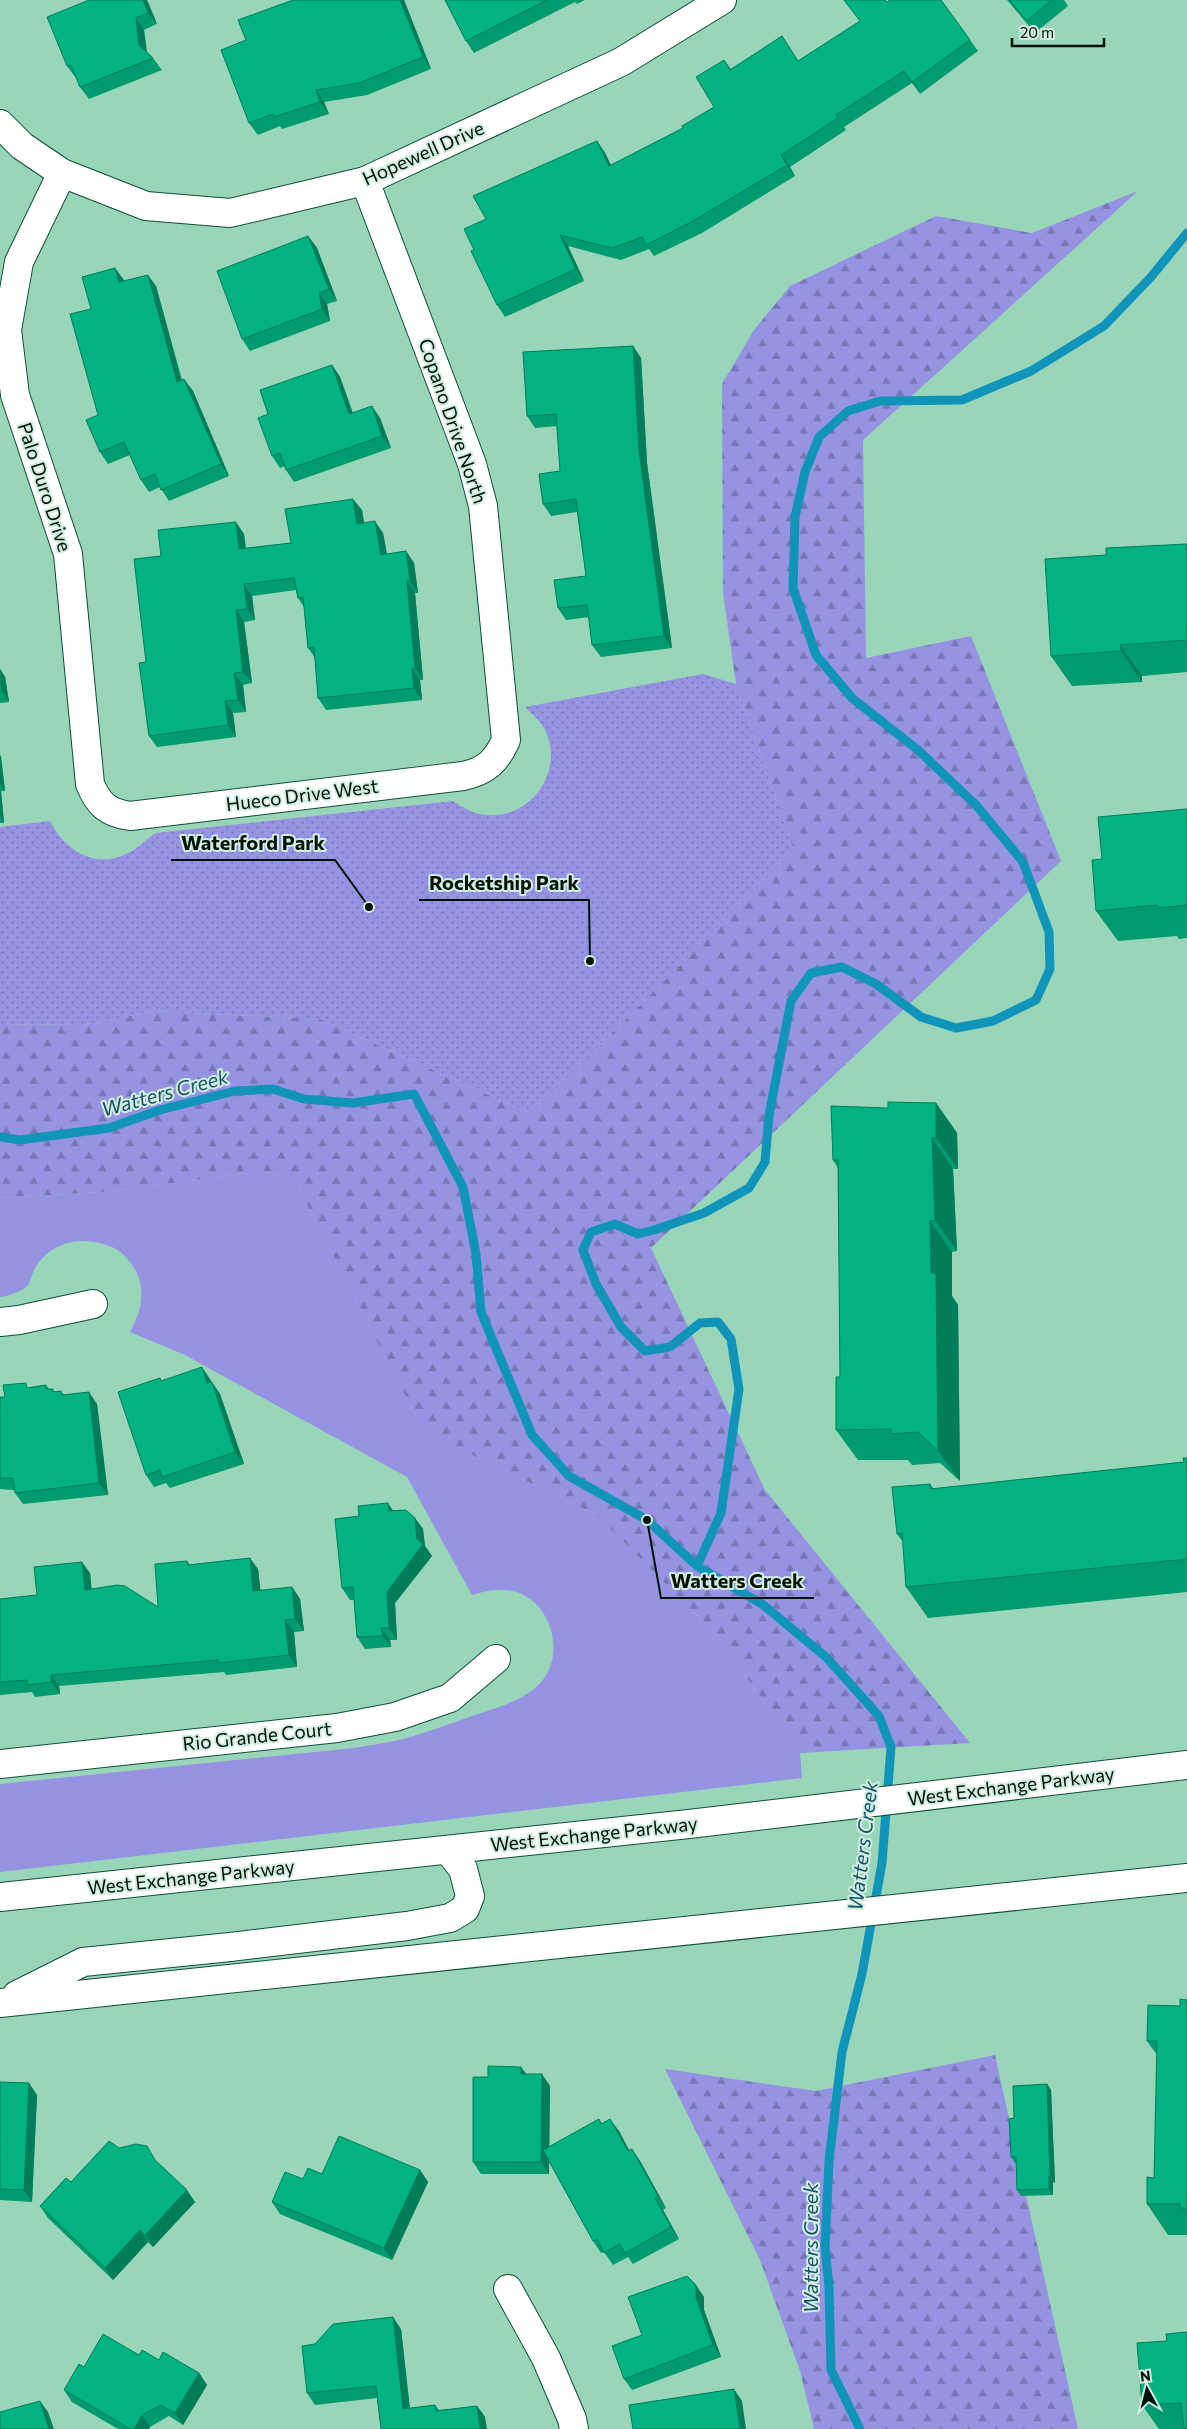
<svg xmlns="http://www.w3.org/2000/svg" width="1187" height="2429" font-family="Commissioner,sans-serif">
	<defs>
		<pattern id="forest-firs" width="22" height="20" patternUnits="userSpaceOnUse" patternTransform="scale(1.25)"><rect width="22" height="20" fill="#9693e3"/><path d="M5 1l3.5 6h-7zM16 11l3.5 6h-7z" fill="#7877b6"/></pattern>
		<pattern id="park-dots" width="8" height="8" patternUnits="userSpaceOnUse" patternTransform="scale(1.25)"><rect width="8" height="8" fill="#9693e3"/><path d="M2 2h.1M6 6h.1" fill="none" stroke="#7877b6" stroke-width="1.8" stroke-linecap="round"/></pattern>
	</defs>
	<rect width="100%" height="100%" fill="#99d5b9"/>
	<path fill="#9693e3" d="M264,1171L297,1181L307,1205L424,1432L597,1515L719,1638L800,1753L802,1778L0,1872V1784L354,1748C370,1745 387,1743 403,1739C426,1733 449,1724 472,1716C493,1709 516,1703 534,1689C571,1660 552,1593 505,1590C493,1589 483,1592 472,1595L407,1477L185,1355L130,1332C139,1315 144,1301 140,1282C137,1268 125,1253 112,1247C84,1235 52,1240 35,1268C32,1273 31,1281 28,1285C22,1292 8,1296 0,1297V1198L104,1192Z"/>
	<g fill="url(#forest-firs)">
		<path d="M1138,191L863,440L866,658L971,636L1061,861L651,1248L765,1490L970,1743L800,1753L719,1638L597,1515L424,1432L307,1205L297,1181L264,1171L104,1192L0,1198V1024L84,1025L154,1011L320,1019L531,1114L794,851L736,684L723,593L722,384L754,330L790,286L936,216L1032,233Z"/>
		<path d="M995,2055L1078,2429H814L800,2371L760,2260L665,2069L816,2091Z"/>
	</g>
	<path fill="url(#park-dots)" d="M703,674L736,684L794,851L531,1114L320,1019L154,1011L84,1025L0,1024V827L50,821C67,854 100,872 135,849C143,844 148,837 156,833L453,801C464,808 475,815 488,815C529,818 561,776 548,737C544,724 534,716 525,707Z"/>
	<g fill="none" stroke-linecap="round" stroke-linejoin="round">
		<g stroke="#1194ba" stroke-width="9">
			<path d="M0,1137L20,1140L109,1128L160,1110L235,1091L273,1089L304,1099L353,1103L414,1094L463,1187L476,1254L481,1312L532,1435L569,1476L647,1520L697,1566L762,1604L826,1657L879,1716L891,1747L882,1863L862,1974L842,2052L829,2161L825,2247L829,2287L831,2370L860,2429"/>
			<path d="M697,1566L721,1513L739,1389L731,1339L718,1322L700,1323L670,1347L645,1351L621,1327L596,1284L583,1250L591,1232L615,1224L638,1234L654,1230L704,1213L749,1188L765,1162L769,1115L791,1001L811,973L842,967L876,984L921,1017L956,1028L993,1021L1036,1000L1050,969L1049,932L1023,862L976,805L918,750L852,698L816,655L793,588L795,517L805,472L819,437L848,411L880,401L962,400L1031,371L1104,326L1151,277L1187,233"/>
		</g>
		<defs>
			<g id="minor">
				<path d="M0,124L22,146L62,173L146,206L230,213L365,181L621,62L722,0"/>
				<path d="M62,173L19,262L7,330L15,395L68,554L90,784C98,804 108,813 130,816L463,776C486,771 496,762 506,740L483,506L472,464L365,181"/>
				<path d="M0,1322L19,1320L93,1304"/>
				<path d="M0,1764L337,1728L395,1717L450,1698L496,1659"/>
				<path d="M508,2289L546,2358L572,2419L574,2429"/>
			</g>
			<g id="secondary">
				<path d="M0,1897L689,1824L1187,1765"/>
				<path d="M17,1995L83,1962L230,1947L407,1926L450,1918L465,1909L470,1896L463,1869L448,1850"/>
				<path d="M0,2003L1187,1878"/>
			</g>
		</defs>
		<use href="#minor" stroke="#104f39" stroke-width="30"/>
		<use href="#secondary" stroke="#104f39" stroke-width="30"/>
		<use href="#minor" stroke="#fff" stroke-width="28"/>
		<use href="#secondary" stroke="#fff" stroke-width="28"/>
	</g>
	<g fill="#029a6f">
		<path d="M147,0L157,24L144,30L147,52L153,58L162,70L89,99L80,87L76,78L67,66Z"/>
		<path d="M404,0L431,69L367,95L324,102L329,114L282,129L280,126L258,135L249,123Z"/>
		<path d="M445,0H585L577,4L575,2L474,53L466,41Z"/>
		<path d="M844,0L887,2L941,0L978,51L920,94L912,83L844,127L846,130L790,167L795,176L702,233L654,256L649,249L621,260L568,246L584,281L505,317L497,305L474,250L486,219L597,141L605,153L611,165L683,128L714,107L724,60L731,69L782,36L798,61L860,21Z"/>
		<path d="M1007,0H1064L1068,6L1035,33Z"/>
		<path d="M308,236L317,248L337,301L327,304L330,321L250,351L242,339Z"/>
		<path d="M124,280V281L156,286L182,380L193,391L229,476L169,501L160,487L149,492L141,480L130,455L108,464L100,452L91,309Z"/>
		<path d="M633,346L641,358L647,463L672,648L601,657L592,645L589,617L566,620L558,608L586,576L577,512L551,516L543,504L560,471L557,426L535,428L527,416Z"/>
		<path d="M332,365L340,377L353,413L380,418L391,448L294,482L286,470L285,466L280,468L272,456L268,414Z"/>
		<path d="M362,510L364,523L383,533L387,554L406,551L414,563L418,593H415L423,680H420L422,700L326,710L318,698L315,658L308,648L304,607L298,598L296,590L252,596L255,620L244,622L252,683L243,685L246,712L233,713L236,737L157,747L149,736L161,556L244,534L246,548L291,543Z"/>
		<path d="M1187,544V672L1142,676V682L1072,686L1051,656L1106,555Z"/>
		<path d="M0,669L5,677L9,702L0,703Z"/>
		<path d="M0,755L1,757L5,791H1L4,823H0Z"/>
		<path d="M1187,809V938L1179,939L1177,936L1118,941L1096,911L1102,859Z"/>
		<path d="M936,1103L957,1133L958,1169H953L957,1251L952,1252V1296L958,1305L960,1481L940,1463L912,1465L908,1460H858L836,1430L840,1377L838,1168L833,1160L888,1108Z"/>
		<path d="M210,1379L211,1382L220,1394L244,1464L170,1488L166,1483L154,1487L146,1475L162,1381Z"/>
		<path d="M46,1385L49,1389L56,1392L61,1391L64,1395L97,1404L108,1495L23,1504L15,1493V1490L0,1489V1397H5L30,1387Z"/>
		<path d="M1187,1458V1592L928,1618L906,1587L903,1542L897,1534L930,1484L934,1489L1184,1462Z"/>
		<path d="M393,1511L415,1518L423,1529L425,1546L432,1556L395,1603L397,1640H390L391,1647L365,1649L357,1637L354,1600H350L342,1588L359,1516Z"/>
		<path d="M187,1561L190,1565L258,1569L260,1591L292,1587L300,1599L304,1631L294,1632L297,1667L226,1675L224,1672L59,1686L60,1694L35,1697L32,1692L0,1695V1599L37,1595L90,1573L91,1589L158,1607Z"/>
		<path d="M1187,2000V2235H1168L1147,2204L1154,2178L1157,2055L1147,2041L1180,2006Z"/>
		<path d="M521,2067L526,2074L550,2086L549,2147L599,2119L602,2124L619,2131L629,2151L640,2161L666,2208L663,2210L679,2239L633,2264L628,2257L613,2265L604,2252L601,2253L593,2241L549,2162V2174H481L473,2162L488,2077Z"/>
		<path d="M0,2082L37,2095L32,2202L0,2200Z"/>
		<path d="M1047,2084L1051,2090L1055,2183L1053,2182V2195L1021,2196L1017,2190L1016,2163H1015L1011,2157L1014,2118Z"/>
		<path d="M119,2148L158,2163L195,2202L153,2247L148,2242L113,2280L48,2218L40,2206Z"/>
		<path d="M420,2170L428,2182L392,2260L280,2214L272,2202L303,2179L322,2174Z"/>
		<path d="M704,2297V2310L721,2357L632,2390L624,2379L642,2335Z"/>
		<path d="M401,2329L410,2408L435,2405L439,2410L477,2406L485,2417L381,2429L377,2398L315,2405L307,2393L315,2344Z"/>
		<path d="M1167,2341L1187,2429H1159L1142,2405Z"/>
		<path d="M139,2355L159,2360L199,2373L207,2385L183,2425L169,2416L150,2427L149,2429H118L72,2402L64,2390L84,2367Z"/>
	</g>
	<g fill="#017d5a">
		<path d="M143,0H147L157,24L148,13Z"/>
		<path d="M400,0H404L431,69L423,57Z"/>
		<path d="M136,18L144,30L147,57L139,45Z"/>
		<path d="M316,90L324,102L329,114L320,102Z"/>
		<path d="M597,141L605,153L617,178L609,166Z"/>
		<path d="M781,155L790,167L795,176L787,165Z"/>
		<path d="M560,235L568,246L584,281L576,269Z"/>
		<path d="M308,236L317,248L337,301L329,289Z"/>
		<path d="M115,268L124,280L128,294L119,282Z"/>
		<path d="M148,275L156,286L185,394L177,382Z"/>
		<path d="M319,293L327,304L330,321L322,309Z"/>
		<path d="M633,346L641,358L647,463L672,648L664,636L639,451Z"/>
		<path d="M332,365L340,377L357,426L349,414Z"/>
		<path d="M184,379L193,391L229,476L221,464Z"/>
		<path d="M372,406L380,418L391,448L382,436Z"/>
		<path d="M353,499L362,510L366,535L357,524Z"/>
		<path d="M375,521L383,533L389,567L381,555Z"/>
		<path d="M236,522L244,534L247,561L239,549Z"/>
		<path d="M406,551L414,563L418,593L410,581Z"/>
		<path d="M407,581L415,593L423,680L415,668Z"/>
		<path d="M244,584L252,596L255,620L247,609Z"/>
		<path d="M236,610L244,622L252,683L243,672Z"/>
		<path d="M1120,645L1142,676V682L1121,651Z"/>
		<path d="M0,669L5,677L9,702L1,690Z"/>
		<path d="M412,669L420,680L422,700L414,688Z"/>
		<path d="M234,673L243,685L246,712L238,700Z"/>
		<path d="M225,701L233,713L236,737L228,725Z"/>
		<path d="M0,755L1,757L5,791L0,784Z"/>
		<path d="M0,790L1,791L4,823L0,817Z"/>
		<path d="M936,1103L957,1133L958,1169L936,1138Z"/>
		<path d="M932,1138L953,1169L957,1251L935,1220Z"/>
		<path d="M930,1221L952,1252V1296L958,1305L960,1481L938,1451L931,1273Z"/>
		<path d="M202,1367L210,1379L216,1395L207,1383Z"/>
		<path d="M212,1382L220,1394L244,1464L235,1452Z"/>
		<path d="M89,1392L97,1404L108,1495L99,1483Z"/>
		<path d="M388,1503L396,1515L389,1511Z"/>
		<path d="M415,1518L423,1529L425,1546L432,1556L395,1603L397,1640L389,1628L387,1592Z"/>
		<path d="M250,1558L258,1569L262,1603L253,1591Z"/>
		<path d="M82,1562L90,1573L93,1602L85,1590Z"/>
		<path d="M292,1587L300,1599L304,1631L295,1619Z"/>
		<path d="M285,1620L294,1632L297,1667L289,1655Z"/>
		<path d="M381,1628L390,1640L391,1647L383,1636Z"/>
		<path d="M51,1675L59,1686L60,1694L51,1682Z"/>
		<path d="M521,2067L529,2078L521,2074Z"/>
		<path d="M542,2074L550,2086L549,2174L541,2162Z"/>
		<path d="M29,2083L37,2095L32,2202L24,2190Z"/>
		<path d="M1047,2084L1051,2090L1055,2183L1050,2177Z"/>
		<path d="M610,2119L619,2131L636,2163L628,2151Z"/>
		<path d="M632,2149L640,2161L666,2208L658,2196Z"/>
		<path d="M420,2170L428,2182L392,2260L384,2248Z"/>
		<path d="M1049,2176L1053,2182V2195L1049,2189Z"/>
		<path d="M187,2190L195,2202L153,2247L145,2235Z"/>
		<path d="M655,2198L663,2210L679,2239L671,2227Z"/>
		<path d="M140,2230L148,2242L113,2280L105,2268Z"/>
		<path d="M696,2285L704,2297V2310L721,2357L713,2345L696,2298Z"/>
		<path d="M393,2317L401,2329L411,2421L403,2409Z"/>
		<path d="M199,2373L207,2385L183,2425L175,2413Z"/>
		<path d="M734,2389L742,2401L746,2429H740Z"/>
		<path d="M40,2401L48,2412L54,2429H49Z"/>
		<path d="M477,2406L485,2417L487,2429H480Z"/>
		<path d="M142,2415L150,2427L149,2429H134Z"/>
	</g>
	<g fill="#02b381" stroke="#017d5a">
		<path d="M89,0H143L148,13L136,18L139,45L153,58L80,87L71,65L67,66L47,17Z"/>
		<path d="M293,0H400L423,57L359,83L316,90L320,102L274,117L273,114L249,123L221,50L246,40L238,20Z"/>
		<path d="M445,0H547L466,41Z"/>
		<path d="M844,0H885L887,2L890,0H941L970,40L912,82L904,71L836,115L838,118L781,155L787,165L693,221L646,245L642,237L612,248L560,235L576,269L497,305L471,251L474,250L464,229L486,219L473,196L590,144L597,141L609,166L683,128L682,126L714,107L696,77L724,60L730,70L782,36L798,61L860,21Z"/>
		<path d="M1009,0H1052L1027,21Z"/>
		<path d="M308,236L329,289L319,293L322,309L242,339L217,271Z"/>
		<path d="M115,268L119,282L148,275L177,382L184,379L221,464L161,490L155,474L141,480L124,442L100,452L86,420L98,415L70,314L91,309L82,277Z"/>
		<path d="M633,346L639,451L664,636L592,645L587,605L558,608L554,580L586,576L576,499L543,504L539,474L560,471L556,414L527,416L523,352Z"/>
		<path d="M332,365L349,414L372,406L382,436L286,470L280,453L272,456L258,418L268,414L260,390Z"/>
		<path d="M353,499L357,524L375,521L381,555L406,551L410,581H407L415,668L412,669L414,688L318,698L314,647L308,648L303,597L298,598L294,578L244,584L247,609L236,610L243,672L234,673L238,700L225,701L228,725L149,736L139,663L146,662L134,559L161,556L158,530L236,522L239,549L291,543L285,509Z"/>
		<path d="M1187,544V640L1120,645L1121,651L1051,656L1045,559L1106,555V548Z"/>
		<path d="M1187,809V905L1158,908L1157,905L1096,911L1092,860L1102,859L1098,817Z"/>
		<path d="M888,1102L936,1103V1138H932L935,1220L930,1221L931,1273L936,1274L938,1451L918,1432L891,1434V1429L836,1430V1377H840L838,1160H833L831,1106L888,1108Z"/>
		<path d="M202,1367L207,1383L212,1382L235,1452L162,1477L160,1470L146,1475L118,1392L160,1378L161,1381Z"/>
		<path d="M26,1383L27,1388L46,1385V1389H53V1392L61,1391L62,1395L89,1392L99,1483L15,1493L13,1478H0V1397H5L3,1385Z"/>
		<path d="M1183,1458H1187V1559L906,1587L902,1533L897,1534L892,1487L930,1484V1489L1184,1462Z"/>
		<path d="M388,1503L389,1511L406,1510L415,1518L417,1539L423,1544L387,1592L389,1628H381L383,1636L357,1637L353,1587L342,1588L335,1519L359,1516L358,1506Z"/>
		<path d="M250,1558L253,1591L292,1587L295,1619L285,1620L289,1655L218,1663V1660L51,1675V1682L27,1685V1680L0,1682V1599L37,1595L34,1567L82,1562L85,1590L117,1585L125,1586L158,1607L155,1564L187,1561L188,1565Z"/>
		<path d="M1180,1999L1187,2000V2208H1180V2204H1147V2177L1154,2178L1157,2041H1147L1148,2005L1180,2006Z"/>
		<path d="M488,2066L521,2067V2074H542L541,2162H473V2077H488Z"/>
		<path d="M0,2082L29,2083L24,2190L0,2189Z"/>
		<path d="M1047,2084L1050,2177L1049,2176V2189L1017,2190L1016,2157H1011L1009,2119L1014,2118L1013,2086Z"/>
		<path d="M599,2119L601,2124L610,2119L628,2151L632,2149L658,2196L655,2198L671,2227L625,2253L620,2244L604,2253L597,2239L593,2241L543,2150Z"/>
		<path d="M339,2136L420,2170L384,2248L272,2202L285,2172L303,2179L308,2168L322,2174Z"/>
		<path d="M109,2141L119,2148L136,2144L147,2146L155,2160L187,2190L145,2235L140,2230L105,2268L40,2206L66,2178L71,2182Z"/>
		<path d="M687,2276L696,2285V2298L713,2345L624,2379L612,2346L642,2335L628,2297Z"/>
		<path d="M393,2317L403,2409L435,2405L436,2411L477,2406L480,2429H381L376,2386L307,2393L302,2346L315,2344L333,2324Z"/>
		<path d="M1187,2332V2429H1184L1181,2403L1142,2405L1137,2343L1167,2341L1166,2334Z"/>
		<path d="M103,2334L139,2355L142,2350L159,2360L163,2352L199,2373L175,2413L161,2405L142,2415L134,2429H130L64,2390L79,2364L84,2367Z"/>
		<path d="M734,2389L740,2429H633L629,2405Z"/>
		<path d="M40,2401L49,2429H0V2412Z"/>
	</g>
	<g text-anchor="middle" stroke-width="4" stroke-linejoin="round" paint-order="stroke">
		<g font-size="19" fill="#001108" stroke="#d1eee0">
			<text transform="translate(423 153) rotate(-24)" y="7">Hopewell Drive</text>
			<text transform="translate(453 421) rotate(71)" y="7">Copano Drive North</text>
			<text transform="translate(45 487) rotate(72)" y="7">Palo Duro Drive</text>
			<text transform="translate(302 795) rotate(-7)" y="7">Hueco Drive West</text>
			<text transform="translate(257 1736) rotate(-6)" y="7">Rio Grande Court</text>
			<text transform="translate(1011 1786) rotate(-7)" y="7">West Exchange Parkway</text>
			<text transform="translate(594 1834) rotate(-6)" y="7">West Exchange Parkway</text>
			<text transform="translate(191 1877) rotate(-6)" y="7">West Exchange Parkway</text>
		</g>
		<g font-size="20" font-style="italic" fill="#155368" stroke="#d1eee0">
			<text transform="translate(165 1093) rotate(-15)" y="7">Watters Creek</text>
			<text transform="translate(863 1846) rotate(-83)" y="7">Watters Creek</text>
			<text transform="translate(811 2248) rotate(-90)" y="7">Watters Creek</text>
		</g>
	</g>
	<path fill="none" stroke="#001108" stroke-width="2" d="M369 907L335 860H171M590 961L589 900H419M647 1520L661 1598H814"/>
	<g fill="#001108" stroke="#d1eee0" stroke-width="2">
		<circle cx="369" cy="907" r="5"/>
		<circle cx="590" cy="961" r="5"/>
		<circle cx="647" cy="1520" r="5"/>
	</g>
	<g font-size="20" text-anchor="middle" font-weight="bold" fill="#001108" stroke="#d1eee0" stroke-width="4" stroke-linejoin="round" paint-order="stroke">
		<text x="253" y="850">Waterford Park</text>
		<text x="504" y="890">Rocketship Park</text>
		<text x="737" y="1588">Watters Creek</text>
	</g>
	<g transform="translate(1147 2389) rotate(353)" stroke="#d1eee0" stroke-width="4" paint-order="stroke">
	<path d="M0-4L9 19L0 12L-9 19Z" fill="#001108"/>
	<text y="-8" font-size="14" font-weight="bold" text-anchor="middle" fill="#001108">N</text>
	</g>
	<path d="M1012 38v8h92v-8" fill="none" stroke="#001108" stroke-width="2.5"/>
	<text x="1020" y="38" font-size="15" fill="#001108" stroke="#d1eee0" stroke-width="4" paint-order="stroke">20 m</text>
</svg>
